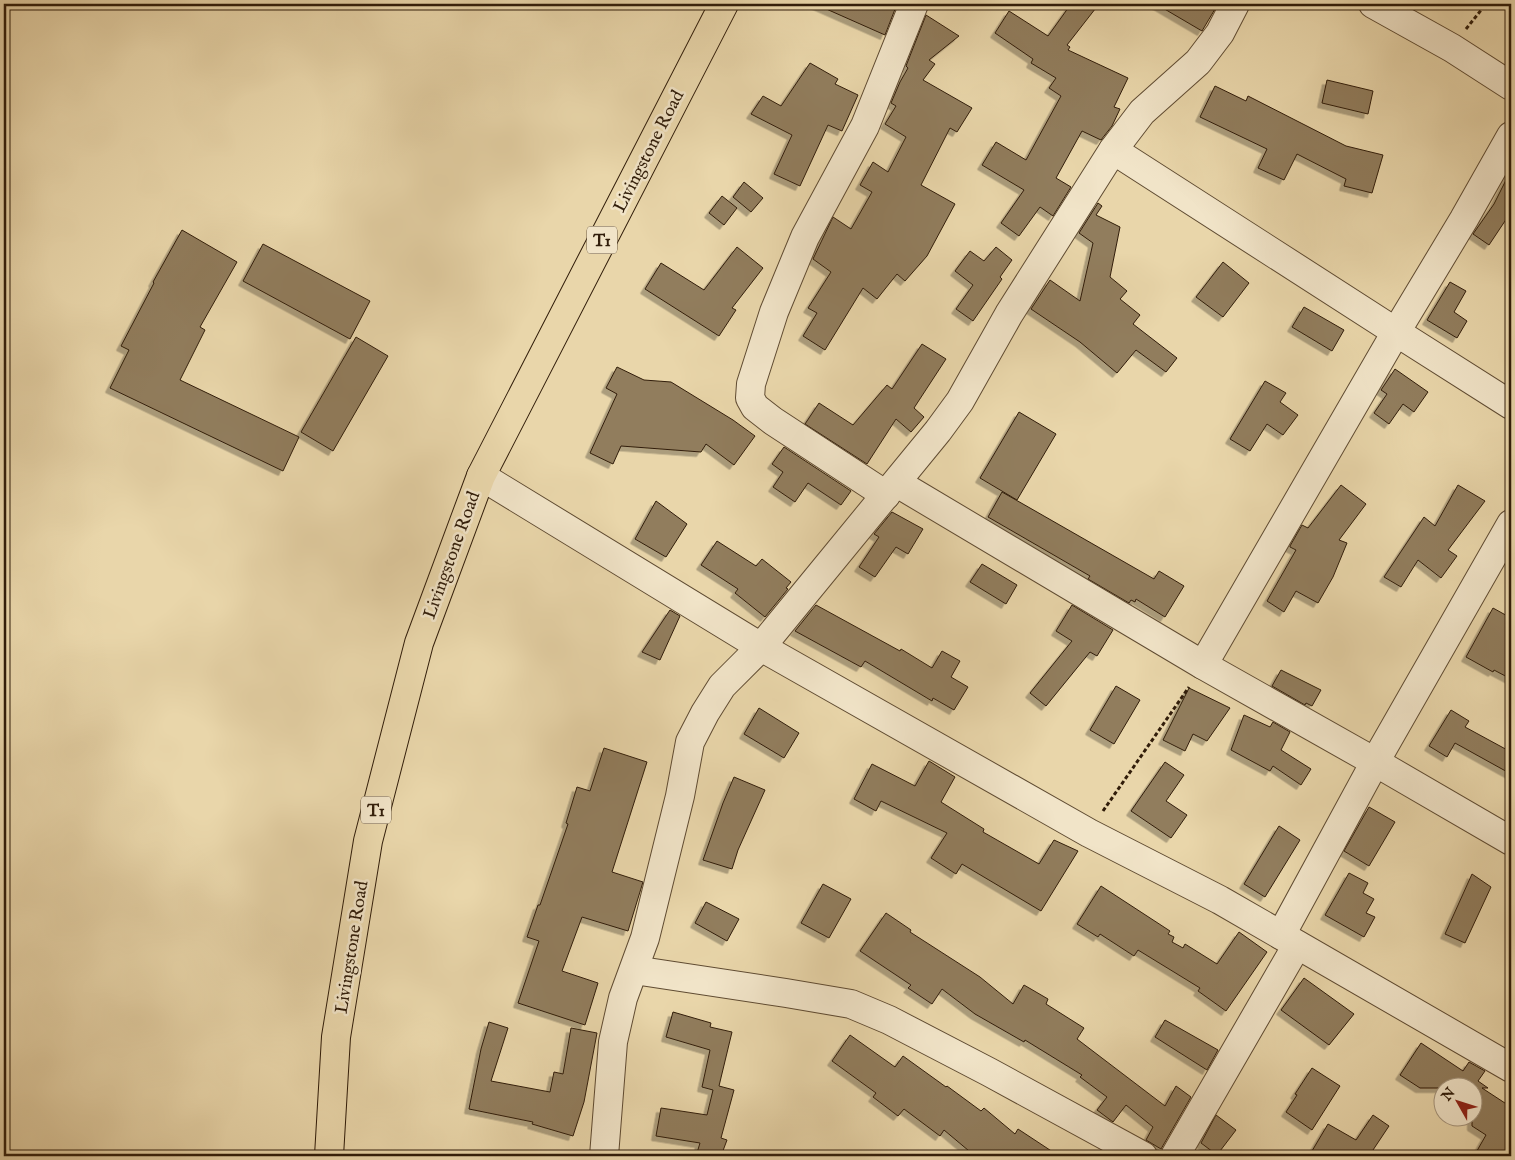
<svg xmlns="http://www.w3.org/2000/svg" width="1515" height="1160" font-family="'IM FELL English',serif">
	<defs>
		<filter id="shadow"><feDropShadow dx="-4.5" dy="4.5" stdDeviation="0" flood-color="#0004"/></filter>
	</defs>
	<rect width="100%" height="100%" fill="#e9d6aa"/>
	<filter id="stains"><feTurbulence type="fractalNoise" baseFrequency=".004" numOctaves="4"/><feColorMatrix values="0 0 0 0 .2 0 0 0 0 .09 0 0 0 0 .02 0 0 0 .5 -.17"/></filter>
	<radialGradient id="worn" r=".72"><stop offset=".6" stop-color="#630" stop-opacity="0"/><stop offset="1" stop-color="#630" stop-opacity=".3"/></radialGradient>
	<g fill="#917d5d" stroke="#311d0a" filter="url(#shadow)">
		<path d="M815,4H897L885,35Z"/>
		<path d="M1071,4H1099L1067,45L1070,47L1068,50L1128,78L1114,107L1120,109L1112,126L1101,140L1082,131L1056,178L1071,187L1053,216L1040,207L1019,236L1001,223L1024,190L982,165L996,142L1026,160L1061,96L1049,88L1056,78L1031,63L1033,59L995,33L1009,11L1048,36Z"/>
		<path d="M1156,4H1218L1202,31Z"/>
		<path d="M926,15L959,36L929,60L935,64L923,80L972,108L957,132L950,128L921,185L955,204L927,256L905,281L897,274L877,299L863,288L825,350L803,336L817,313L808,308L831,272L813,259L833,217L851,229L872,192L860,185L873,162L888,172L906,137L885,124L896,106L891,103L900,82L908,68L906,66Z"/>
		<path d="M810,63L838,79L835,84L858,95L842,131L828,125L800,186L774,174L792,135L751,114L763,96L781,106Z"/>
		<path d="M1327,80L1373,91L1368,114L1322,103Z"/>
		<path d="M1215,86L1246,101L1248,96L1346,146L1383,155L1372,193L1344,186L1346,179L1297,154L1284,180L1258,168L1267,149L1200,117Z"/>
		<path d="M1511,170V212L1489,245L1473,234L1494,204Z"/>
		<path d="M744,182L763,198L751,212L733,197Z"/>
		<path d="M722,196L737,208L724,225L709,213Z"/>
		<path d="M1098,203L1102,206L1096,215L1120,227L1110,277L1127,291L1120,299L1140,315L1133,324L1177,358L1166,372L1136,350L1117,373L1080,342L1031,309L1050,280L1080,301L1093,243L1079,233Z"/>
		<path d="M182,230L237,262L200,327L205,330L180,380L299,437L283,471L110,388L129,350L121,346L154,283L153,282Z"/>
		<path d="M263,244L370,301L350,339L243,281Z"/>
		<path d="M737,247L763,268L732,308L736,310L719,336L645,289L661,263L704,290Z"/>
		<path d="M996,247L1012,260L1000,277L1002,279L973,321L956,309L973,285L955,271L970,251L984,261Z"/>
		<path d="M1223,262L1249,283L1223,317L1196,297Z"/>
		<path d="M1450,282L1466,291L1454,312L1467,321L1457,338L1427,320Z"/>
		<path d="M1304,307L1344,330L1332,351L1292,327Z"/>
		<path d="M356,337L388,356L333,451L301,432Z"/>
		<path d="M922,344L946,359L914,408L924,417L911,432L896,419L867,464L805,424L819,403L853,425L887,385L892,389Z"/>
		<path d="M617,367L644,380L671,382L733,420L755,436L734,465L706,444L701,452L621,446L613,464L590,453L617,394L606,388Z"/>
		<path d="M1395,369L1428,392L1414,412L1403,404L1389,424L1374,413L1387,394L1381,390Z"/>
		<path d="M1265,381L1286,393L1280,402L1298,415L1283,435L1267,424L1250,451L1230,439Z"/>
		<path d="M1019,412L1056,434L1017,500L980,478Z"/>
		<path d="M784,447L851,491L841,505L808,483L795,502L773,487L783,472L772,464Z"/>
		<path d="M1341,485L1366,504L1339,540L1347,543L1333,577L1318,603L1296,591L1284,612L1267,601L1296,550L1290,547V546L1302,525L1308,528Z"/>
		<path d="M1458,485L1485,501L1448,550L1457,556L1441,578L1418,560L1401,587L1384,577L1424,517L1435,526Z"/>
		<path d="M1002,492L1154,579L1159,571L1184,586L1165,617L1136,599L1135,602L1131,600L1129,603L1088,579L1090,576L988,517Z"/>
		<path d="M656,501L687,524L666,557L635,539Z"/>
		<path d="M892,512L923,529L908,554L896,547L875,577L859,567L879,537L874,534Z"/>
		<path d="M717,541L756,566L762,559L791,582L786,588L788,589L765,617L735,593L738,589L701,565Z"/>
		<path d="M982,564L1017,585L1006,604L970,582Z"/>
		<path d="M816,605L900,651L901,649L932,668L942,651L960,661L951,677L968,687L954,710L933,698L932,701L865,661L861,667L795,631Z"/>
		<path d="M1072,605L1113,630L1097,656L1090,652L1046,706L1030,693L1072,641L1056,631Z"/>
		<path d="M1493,608L1511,618V679L1494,670L1493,672L1466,657Z"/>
		<path d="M670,610L680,616L660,660L642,652Z"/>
		<path d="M1281,670L1321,690L1312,706L1306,703L1305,705L1272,686Z"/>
		<path d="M1116,686L1140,700L1114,744L1090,730Z"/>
		<path d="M1189,688L1230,708L1207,741L1193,734L1185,751L1163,740Z"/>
		<path d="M759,708L799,733L784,758L744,734Z"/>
		<path d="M1451,710L1469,721L1465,727L1511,752V774L1455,743L1447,757L1429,746Z"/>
		<path d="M1244,715L1270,727L1273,722L1290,732L1281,750L1311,769L1301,785L1273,766L1270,771L1231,750Z"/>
		<path d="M604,748L647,762L612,872L643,882L628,931L582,917L562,971L598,983L585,1025L518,1003L539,941L527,937L538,905H540L568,824L566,823L577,787L590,791Z"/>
		<path d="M929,761L955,777L941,802L984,829L983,832L1039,864L1054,840L1078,851L1041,911L962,864L956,874L931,858L947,833L881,801L876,811L854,799L872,764L915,786Z"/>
		<path d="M1165,762L1184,775L1166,801L1187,815L1171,838L1131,811Z"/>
		<path d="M734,777L765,790L738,850L732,869L703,860L723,803Z"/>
		<path d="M1369,807L1395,822L1369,866L1344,851Z"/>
		<path d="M1279,826L1300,840L1265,897L1244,884Z"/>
		<path d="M1349,873L1368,883L1363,893L1374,899L1366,913L1375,917L1364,937L1325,915Z"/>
		<path d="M1472,874L1491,887L1465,943L1445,934Z"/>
		<path d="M823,884L851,899L829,938L801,923Z"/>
		<path d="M1101,886L1170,931L1168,934L1174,937L1172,942L1183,948L1185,944L1217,964L1239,932L1267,952L1226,1011L1198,991L1200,988L1138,950L1134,956L1100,934L1098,937L1077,924Z"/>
		<path d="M706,902L739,919L727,941L695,923Z"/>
		<path d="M886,913L911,930L910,932L980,977L1013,1004L1024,985L1048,999L1046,1004L1084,1028L1077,1039L1165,1106L1176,1086L1191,1097L1161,1149L1146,1140L1153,1127L1126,1105L1113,1122L1097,1110L1107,1097L1080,1077L1082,1075L1025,1040L1024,1042L975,1014L942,989L932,1004L908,988L911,985L860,951Z"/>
		<path d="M1304,978L1354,1014L1329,1045L1281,1010Z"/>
		<path d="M673,1012L711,1023L710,1027L732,1032L719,1086L734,1090L721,1138L727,1140L721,1156H696L700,1143L656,1136L661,1108L707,1115L713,1090L702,1087L710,1050L666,1037Z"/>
		<path d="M1165,1020L1218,1050L1207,1070L1155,1037Z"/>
		<path d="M489,1022L508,1028L491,1081L550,1092L554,1072L563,1074L571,1028L597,1033L584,1102L573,1136L532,1124L533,1122L469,1109L481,1049Z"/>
		<path d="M850,1035L895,1067L903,1056L946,1087L947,1086L981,1111L984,1108L1015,1134L1018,1129L1059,1156H975L944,1130L940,1136L904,1109L898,1116L873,1097L876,1093L832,1061Z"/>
		<path d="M1421,1043L1463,1071L1469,1062L1485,1071L1478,1081L1488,1088H1482L1511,1107V1156H1474L1486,1135L1472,1126V1088H1420L1400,1075Z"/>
		<path d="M1312,1068L1340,1086L1312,1130L1286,1112L1297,1095L1295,1094Z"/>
		<path d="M1216,1115L1236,1130L1217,1155L1201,1143Z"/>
		<path d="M1373,1115L1389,1126L1373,1150L1383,1156H1309L1328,1124L1356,1140Z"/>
	</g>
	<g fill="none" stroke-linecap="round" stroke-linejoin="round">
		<defs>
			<g id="minor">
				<path d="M1373,4L1452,48L1511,86"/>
				<path d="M1113,150L1396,332L1511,405"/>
				<path d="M481,476L761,647L1089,833L1220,900L1511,1068"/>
				<path d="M897,483L1203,665L1375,762L1511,841"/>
				<path d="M886,495L773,421L755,407L750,398L751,384L774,312L805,237L865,126L914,4"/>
				<path d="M1203,665L1396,332L1464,219L1511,136"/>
				<path d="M1281,935L1375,762L1511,524"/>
				<path d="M634,970L786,993L851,1004L889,1020L989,1072L1143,1156"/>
				<path d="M604,1156L613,1042L623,998L645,938L680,796L690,742L705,713L722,686L761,647L938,431L960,401L1009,314L1113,150L1142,112L1198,62L1220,33L1235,4"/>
				<path d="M1175,1156L1297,945"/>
			</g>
			<path id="highway" d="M329,1156L336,1037L368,841L419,643L481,476L724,4"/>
		</defs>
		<use href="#minor" stroke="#5f4b32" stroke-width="30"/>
		<use href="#highway" stroke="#311d0a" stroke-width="30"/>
		<g stroke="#311d0a" stroke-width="3" stroke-dasharray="4 2.5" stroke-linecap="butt">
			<path d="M1466,29L1486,4"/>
			<path d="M1103,811L1189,687"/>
		</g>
		<use href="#minor" stroke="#f1e4c8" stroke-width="28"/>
		<use href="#highway" stroke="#e9d6aa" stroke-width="28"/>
	</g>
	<g text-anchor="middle" stroke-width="5" stroke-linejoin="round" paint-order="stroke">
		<g fill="#f1e4c8" stroke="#6b5943" stroke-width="1">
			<rect x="587" y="226.5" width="30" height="27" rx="4"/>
			<rect x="361" y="796.5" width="30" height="27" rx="4"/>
		</g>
		<g font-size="16" font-weight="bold" fill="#311d0a">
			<text x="602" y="246">T1</text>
			<text x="376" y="816">T1</text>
		</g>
		<g font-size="18" fill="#311d0a" stroke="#f1e4c8">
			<text transform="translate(648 151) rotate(-63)" y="6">Livingstone Road</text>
			<text transform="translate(451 555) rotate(-70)" y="6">Livingstone Road</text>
			<text transform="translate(351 947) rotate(-81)" y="6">Livingstone Road</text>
		</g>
	</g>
	<rect width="1515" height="1160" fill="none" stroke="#e9d6aa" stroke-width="20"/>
	<rect x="5" y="5" width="1505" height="1150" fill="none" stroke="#311d0a" stroke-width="2.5"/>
	<rect x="10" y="10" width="1495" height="1140" fill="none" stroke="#311d0a"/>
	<g transform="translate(1458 1102) rotate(309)"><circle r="24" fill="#f1e4c8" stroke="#a4947c"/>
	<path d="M0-4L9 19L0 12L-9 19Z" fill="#8f2418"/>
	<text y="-8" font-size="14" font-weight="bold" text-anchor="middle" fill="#311d0a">N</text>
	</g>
	<rect width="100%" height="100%" filter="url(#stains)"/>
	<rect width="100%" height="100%" fill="url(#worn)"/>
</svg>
